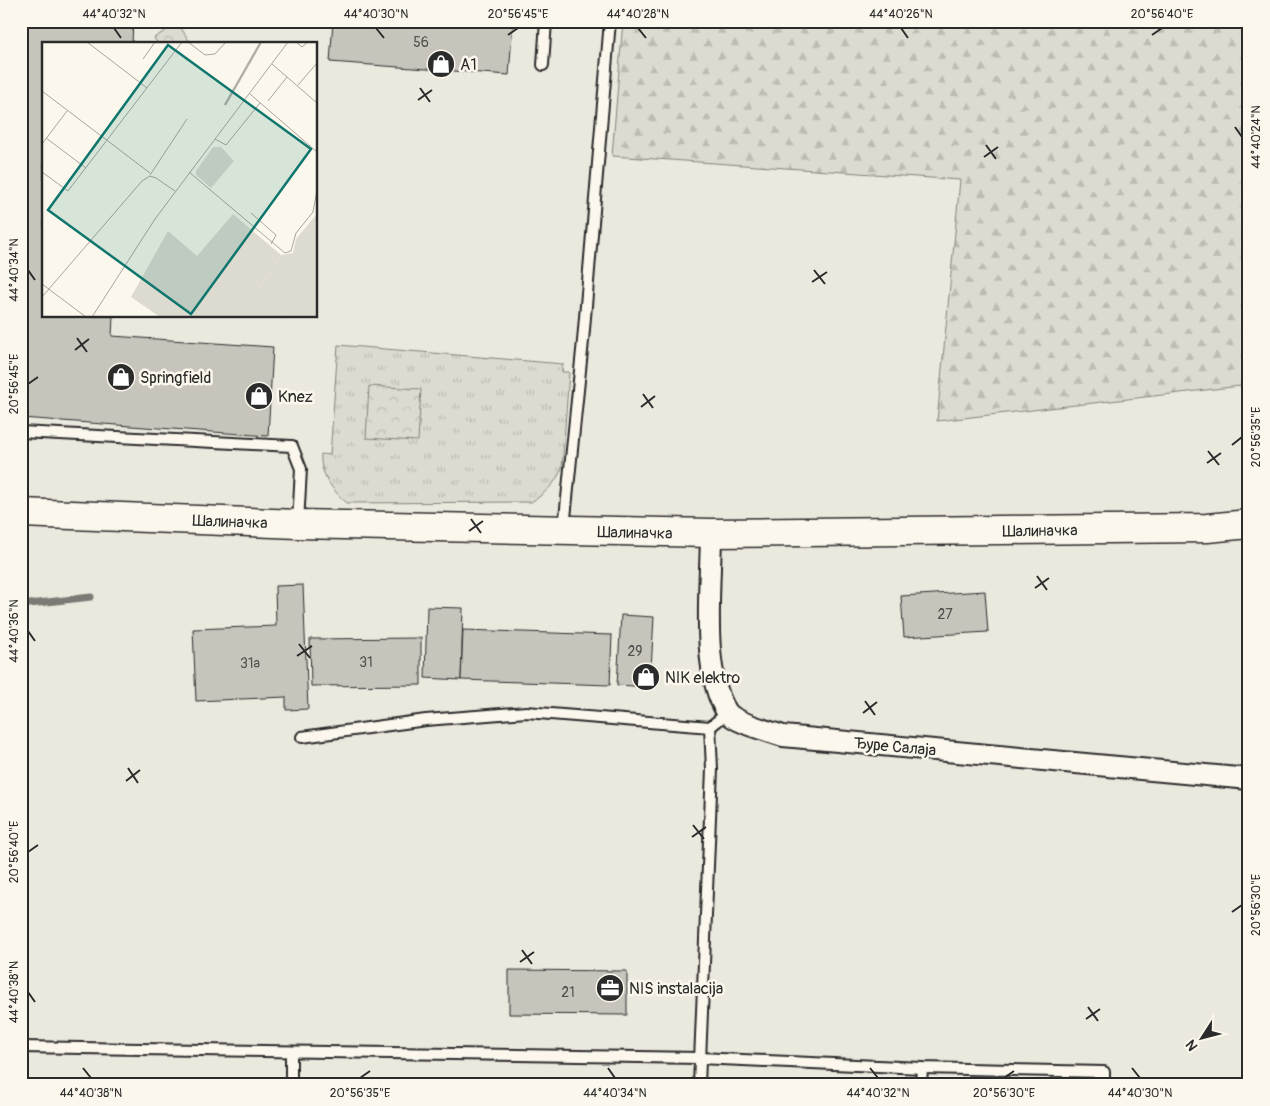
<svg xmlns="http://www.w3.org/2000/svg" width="1270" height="1106" font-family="Pangolin,sans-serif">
	<defs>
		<pattern id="grass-tufts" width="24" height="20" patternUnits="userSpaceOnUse" patternTransform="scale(1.25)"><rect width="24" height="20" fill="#dddad0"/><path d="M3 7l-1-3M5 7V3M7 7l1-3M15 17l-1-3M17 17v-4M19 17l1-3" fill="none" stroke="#bebbb3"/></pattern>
		<pattern id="forest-firs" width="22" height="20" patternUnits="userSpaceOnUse" patternTransform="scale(1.25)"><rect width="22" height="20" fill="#dddad0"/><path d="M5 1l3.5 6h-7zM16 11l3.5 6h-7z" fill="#bebbb3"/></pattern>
		<pattern id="park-crowns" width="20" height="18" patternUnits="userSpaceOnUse" patternTransform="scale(1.25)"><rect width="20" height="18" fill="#dddad0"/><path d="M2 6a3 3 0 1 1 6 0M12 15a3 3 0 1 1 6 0" fill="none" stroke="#bebbb3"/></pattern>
	</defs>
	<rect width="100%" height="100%" fill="#fbf7ec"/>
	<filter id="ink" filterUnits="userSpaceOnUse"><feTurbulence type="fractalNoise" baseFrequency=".02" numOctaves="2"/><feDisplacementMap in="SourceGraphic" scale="10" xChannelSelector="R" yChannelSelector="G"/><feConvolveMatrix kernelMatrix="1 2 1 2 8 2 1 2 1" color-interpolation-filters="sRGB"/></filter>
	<g filter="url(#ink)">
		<path fill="#ebe8de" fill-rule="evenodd" d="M21,21H623L613,156L960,180L937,421L1249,385V1085H21ZM44,44H316V316H44Z"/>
		<path fill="url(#grass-tufts)" stroke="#84827e" d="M338,345L563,364L562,372H569L562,468C555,484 546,493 531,502L347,503C333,491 319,473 321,454L330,455Z"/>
		<path fill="url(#forest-firs)" stroke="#84827e" d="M623,21H1249V385L937,421L960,180L612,156Z"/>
		<g fill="url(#park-crowns)" stroke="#84827e">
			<path d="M178,23L191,44H158L154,38Z"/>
			<path d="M369,386L421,389L418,441L366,438Z"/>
		</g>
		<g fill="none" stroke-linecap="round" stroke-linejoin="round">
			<path stroke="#7b7a75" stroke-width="7" d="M21,605L91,597"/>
		</g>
		<g fill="#c7c4bc" stroke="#2b2b2b">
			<path d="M21,21H133L132,44H44V316H113L112,336L273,347L268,436L21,418Z"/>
			<path d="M333,21H513L509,75L330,62Z"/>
			<path d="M303,585L308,709L286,710V697L196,701L193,629L276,626L275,586Z"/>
			<path d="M985,591L988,632L904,637L901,596Z"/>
			<path d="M427,607L463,608L461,680L425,678Z"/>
			<path d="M621,615L654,617L650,687L617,685Z"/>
			<path d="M463,630L612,635L610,685L461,680Z"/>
			<path d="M421,638V685L311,686L310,639Z"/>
			<path d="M509,970L627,971V1015L509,1014Z"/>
		</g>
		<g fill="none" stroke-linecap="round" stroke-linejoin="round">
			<defs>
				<g id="lane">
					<path d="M543,65L546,21"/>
					<path d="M21,432L292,446L301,469L298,523"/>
					<path d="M564,528L583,341L610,21"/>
					<path d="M302,737L426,720L526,712L710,727L727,713"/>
					<path d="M21,1047L699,1058L922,1068L1104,1072V1085"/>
					<path d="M291,1085V1053"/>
					<path d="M699,1085L712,769L710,727"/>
					<path d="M921,1085L922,1068"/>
				</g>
				<path id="street" d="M711,533C711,581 700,672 727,712C735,723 769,731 783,736L1249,779"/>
				<path id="secondary" d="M21,513L298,524L711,533L1207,528L1249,524"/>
			</defs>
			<use href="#lane" stroke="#2b2b2b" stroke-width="14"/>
			<use href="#street" stroke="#2b2b2b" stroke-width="24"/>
			<use href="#secondary" stroke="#2b2b2b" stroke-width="31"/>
			<use href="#lane" stroke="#fbf7ec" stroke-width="10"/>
			<use href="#street" stroke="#fbf7ec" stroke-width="20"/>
			<use href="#secondary" stroke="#fbf7ec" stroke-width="28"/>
		</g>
	</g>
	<path fill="none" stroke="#2b2b2b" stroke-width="2" d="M114,28L121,38M376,28L384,38M638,28L646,38M901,28L908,38M508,35L518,28M1152,35L1162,28M420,88L430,102M418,100L432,90M1235,127L1242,137M986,145L996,159M984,157L998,147M28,270L35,280M814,270L825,284M812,282L827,272M77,338L87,352M75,350L89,339M28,384L38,377M643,394L653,408M641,407L655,396M1232,445L1242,437M1208,451L1219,465M1207,463L1221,453M471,519L481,533M469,531L483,521M1037,576L1047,590M1035,588L1049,578M28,631L35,641M299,644L310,658M297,656L312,646M865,701L875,715M863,713L877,702M128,768L138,783M126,781L140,770M693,825L704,839M692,837L706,827M28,852L38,845M1232,912L1242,905M522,950L532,964M520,962L534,952M28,992L35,1002M1088,1007L1098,1021M1086,1019L1100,1009M83,1068L91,1078M608,1068L615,1078M870,1068L878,1078M1132,1068L1140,1078M360,1078L370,1071M1004,1078L1014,1071"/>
	<defs>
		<symbol id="shop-disc" viewBox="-11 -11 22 22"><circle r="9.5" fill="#2b2b2b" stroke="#fbf7ec"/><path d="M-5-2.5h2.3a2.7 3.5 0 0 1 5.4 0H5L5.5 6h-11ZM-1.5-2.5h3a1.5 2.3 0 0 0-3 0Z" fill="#fff"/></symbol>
		<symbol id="office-disc" viewBox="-11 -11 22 22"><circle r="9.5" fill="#2b2b2b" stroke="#fbf7ec"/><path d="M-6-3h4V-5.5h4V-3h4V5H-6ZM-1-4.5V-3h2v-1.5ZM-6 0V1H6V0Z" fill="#fff"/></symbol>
	</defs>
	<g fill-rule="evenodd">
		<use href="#shop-disc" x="425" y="48" width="32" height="32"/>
		<use href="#shop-disc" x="105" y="361" width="32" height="32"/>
		<use href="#shop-disc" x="243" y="380" width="32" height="32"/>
		<use href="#shop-disc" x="630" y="661" width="32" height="32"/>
		<use href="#office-disc" x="594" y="972" width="32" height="32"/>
	</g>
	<g text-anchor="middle" stroke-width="5" stroke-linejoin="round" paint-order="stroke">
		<g font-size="14" fill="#52514f">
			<text x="421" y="47">56</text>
			<text x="945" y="619">27</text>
			<text x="635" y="656">29</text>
			<text x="366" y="667">31</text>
			<text x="250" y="668">31a</text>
			<text x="568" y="997">21</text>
		</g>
		<g font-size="16" fill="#2b2b2b" stroke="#fbf7ec" text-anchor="start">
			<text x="460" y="70">A1</text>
			<text x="140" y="383">Springfield</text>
			<text x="278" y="402">Knez</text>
			<text x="665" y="683">NIK elektro</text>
			<text x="629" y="994">NIS instalacija</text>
		</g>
		<g font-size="16" fill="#2b2b2b" stroke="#fbf7ec">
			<text transform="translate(230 521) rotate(2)" y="6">Шалиначка</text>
			<text transform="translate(1040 530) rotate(-1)" y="6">Шалиначка</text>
			<text transform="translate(635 532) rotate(1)" y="6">Шалиначка</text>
			<text transform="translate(895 746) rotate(5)" y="6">Ђуре Салаја</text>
		</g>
	</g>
	<g transform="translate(42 42)">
		<rect width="275" height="275" fill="#fbf7ec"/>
		<path d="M171,105H179L192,119L169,146L154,133V129ZM275,172V275H244L228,254L217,246L239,213L251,211L254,197Z" fill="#dddad0"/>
		<path d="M191,172L239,213L217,246L228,254L244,275H118L89,255L126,189L155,214Z" fill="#dddad0"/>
		<path fill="none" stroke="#b1afa7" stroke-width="2.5" d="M183,63L219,0"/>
		<path fill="none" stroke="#a8a59f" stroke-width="1" d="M45,0L105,46M146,0L163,13L173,12L184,0M254,0L260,5L266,0M101,17L113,0M230,22L275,61M256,43L275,21M0,49L108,131M208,52L275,110M226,59L245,35M4,96L44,126M173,97L184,103L218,61M0,102L25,69M0,130L26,149L140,0M147,130L243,211L249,209L254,191L271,170L275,148M108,133L145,77M209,171L234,193L229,202M0,242L44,275M0,255L100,139L108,134L114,136L133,149M50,275L113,177L246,0"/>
		<path fill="#0f766e" fill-opacity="0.15" stroke="#0f766e" stroke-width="2.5" d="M126,3L269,107L149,272L6,168Z"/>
		<rect width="275" height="275" fill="none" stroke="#2b2b2b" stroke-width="2.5"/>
	</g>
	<rect width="1270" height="1106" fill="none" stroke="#fbf7ec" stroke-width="55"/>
	<g transform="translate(1202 1038) rotate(234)" stroke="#fbf7ec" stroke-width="4" paint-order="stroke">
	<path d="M0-4L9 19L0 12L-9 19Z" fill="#2b2b2b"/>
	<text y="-8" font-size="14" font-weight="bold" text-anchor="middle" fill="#2b2b2b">N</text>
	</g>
	<rect x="28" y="28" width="1214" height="1050" fill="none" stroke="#2b2b2b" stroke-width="2"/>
	<g font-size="12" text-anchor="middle" fill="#2b2b2b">
		<text x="114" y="18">44°40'32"N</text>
		<text x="376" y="18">44°40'30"N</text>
		<text x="518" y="18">20°56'45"E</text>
		<text x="638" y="18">44°40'28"N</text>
		<text x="901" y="18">44°40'26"N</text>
		<text x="1162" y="18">20°56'40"E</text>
		<text transform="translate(1256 137) rotate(-90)" y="4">44°40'24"N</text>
		<text transform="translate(14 270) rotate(-90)" y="4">44°40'34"N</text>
		<text transform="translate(14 384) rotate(-90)" y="4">20°56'45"E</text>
		<text transform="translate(1256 437) rotate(-90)" y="4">20°56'35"E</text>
		<text transform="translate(14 631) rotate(-90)" y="4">44°40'36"N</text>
		<text transform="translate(14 852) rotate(-90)" y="4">20°56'40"E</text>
		<text transform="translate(1256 905) rotate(-90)" y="4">20°56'30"E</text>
		<text transform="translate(14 992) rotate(-90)" y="4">44°40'38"N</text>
		<text x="91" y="1097">44°40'38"N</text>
		<text x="360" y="1097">20°56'35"E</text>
		<text x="615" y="1097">44°40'34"N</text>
		<text x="878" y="1097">44°40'32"N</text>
		<text x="1004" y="1097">20°56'30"E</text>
		<text x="1140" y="1097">44°40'30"N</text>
	</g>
</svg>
